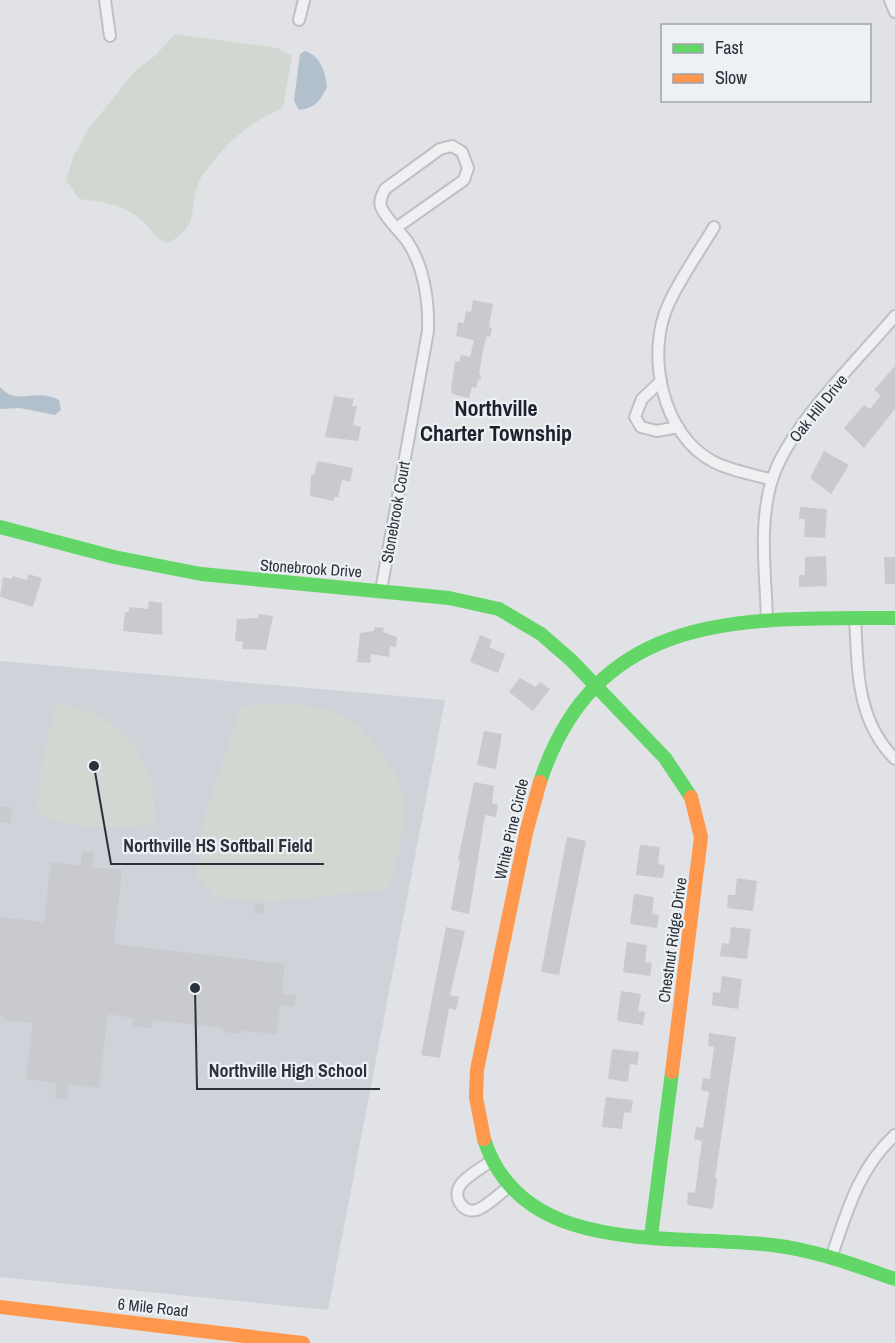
<svg xmlns="http://www.w3.org/2000/svg" width="895" height="1343" font-family="'Archivo Narrow',sans-serif">
	<rect width="100%" height="100%" fill="#e0e2e5"/>
	<path fill="#cfd2d8" d="M0,661L445,700L328,1310L0,1277Z"/>
	<g fill="#d1d8d1">
		<path d="M175,34L277,48L292,56L283,108C253,121 232,137 212,163C208,169 201,175 199,182C187,214 202,223 167,244C151,235 154,231 142,221C124,204 102,202 79,199L66,180L74,155L89,128L135,71L156,55Z"/>
		<path d="M56,702C123,717 159,755 154,825C126,826 56,832 37,811L43,758Z"/>
		<path d="M262,704C291,704 324,705 351,720C361,726 371,740 378,750C384,758 393,767 397,777C411,810 399,856 389,889L271,902L214,897L197,875L203,822L241,706Z"/>
	</g>
	<g fill="#b2bfcc">
		<path d="M305,51C321,56 325,72 327,87C320,101 315,108 299,110L294,101L300,54Z"/>
		<path d="M0,387C17,407 36,387 59,400L61,410L55,415L20,408L0,409Z"/>
	</g>
	<g fill="#c9cacd">
		<path d="M473,300L493,304L489,327L492,328L490,337L487,336L484,345L479,374L482,378L478,380L476,388L472,387L469,398L452,394L451,390L455,361L459,362L461,355L470,357L474,340L456,336L458,322L464,323L466,311L471,312Z"/>
		<path d="M895,366V409L864,448L844,428L864,405L870,409L881,395L874,390Z"/>
		<path d="M334,396L354,399L352,406H357L353,425L361,427L358,441L325,437Z"/>
		<path d="M824,451L849,465L831,494L810,478Z"/>
		<path d="M317,461L353,468L350,482L342,480L338,497H334V501L310,496L311,475H314Z"/>
		<path d="M800,507L827,509L825,538L804,537L805,519H799Z"/>
		<path d="M826,556L827,586L799,587V575H805V557Z"/>
		<path d="M884,557H895V584H885Z"/>
		<path d="M28,574L42,578L33,607L0,597L3,577L12,579L13,576L27,580Z"/>
		<path d="M149,601L162,603V635L123,631L125,612H129V607L148,609Z"/>
		<path d="M259,614L273,616L266,650L242,649L243,642L235,641L237,619L258,618Z"/>
		<path d="M375,627L384,628L383,632L397,637L396,647L390,646L389,657L371,654L370,663L357,662L360,633L374,631Z"/>
		<path d="M480,635L492,640L489,647L505,654L498,673L470,662Z"/>
		<path d="M520,678L536,687L540,682L550,689L533,711L509,692Z"/>
		<path d="M484,731L502,734L496,769L477,765Z"/>
		<path d="M474,782L494,786L492,803L498,805L496,817L485,815L469,914L451,910L460,861L458,860Z"/>
		<path d="M0,806L12,807L11,823L0,822Z"/>
		<path d="M567,837L586,841L559,975L541,972Z"/>
		<path d="M640,845L660,847L658,864L665,865L663,878L636,875Z"/>
		<path d="M82,851L94,852L92,867L122,870L114,944L285,964L282,994L296,995L294,1007L280,1005L277,1035L242,1030L241,1034L223,1032V1028L153,1020L152,1028L132,1026L133,1018L108,1014L99,1088L68,1084L67,1099L55,1098L57,1083L26,1079L33,1023L4,1020V1017L0,1016V917L44,922L51,862L81,866Z"/>
		<path d="M737,878L757,881L753,911L727,908L728,895H735Z"/>
		<path d="M634,894L654,897L652,914L659,915L657,928L630,924Z"/>
		<path d="M255,904L264,905L263,914L254,913Z"/>
		<path d="M446,927L465,931L450,995L459,997L456,1010L449,1008L440,1058L421,1055Z"/>
		<path d="M731,927L751,929L747,959L720,956L722,943L729,944Z"/>
		<path d="M627,942L647,945L645,962L652,963L650,976L623,972Z"/>
		<path d="M722,976L742,979L738,1009L712,1005L713,992L720,993Z"/>
		<path d="M621,991L641,994L638,1011L645,1012L643,1025L617,1021Z"/>
		<path d="M709,1033L736,1037L715,1178H717L713,1209L687,1205L688,1192L695,1193L702,1141L694,1139L696,1127L703,1128L709,1092L701,1090L703,1078L710,1079L714,1047L708,1046Z"/>
		<path d="M612,1049L639,1052L637,1065L630,1064L628,1082L608,1079Z"/>
		<path d="M606,1097L633,1100L631,1113L624,1112L622,1129L602,1127Z"/>
	</g>
	<g fill="none" stroke-linecap="round" stroke-linejoin="round">
		<defs>
			<g id="street">
				<path d="M105,0L110,36"/>
				<path d="M890,0L895,12"/>
				<path d="M299,20L304,0"/>
				<path d="M714,227C699,252 681,277 669,303C645,353 662,436 714,462C731,471 753,474 772,480"/>
				<path d="M661,381L642,399L635,417L641,427L657,431L678,427"/>
				<path d="M381,590L428,331C429,301 424,266 407,241C399,230 386,219 381,207C379,201 382,195 385,189L440,149L452,146L462,152L468,168L464,180L396,228"/>
				<path d="M855,618C858,670 856,720 895,759"/>
				<path d="M767,621C766,576 758,524 772,480C788,427 858,360 895,316"/>
				<path d="M491,1161C482,1168 468,1175 461,1184C451,1197 464,1216 479,1209C490,1204 500,1193 510,1186"/>
				<path d="M831,1258C847,1212 858,1169 895,1135"/>
			</g>
		</defs>
		<use href="#street" stroke="#bfc0c3" stroke-width="14"/>
		<use href="#street" stroke="#eff0f2" stroke-width="10"/>
		<g stroke="#63d668" stroke-width="14">
			<path d="M0,527L114,557L201,574L449,598L499,609L541,634L571,660L665,758L691,797"/>
			<path d="M540,782C598,608 743,619 895,618"/>
			<path d="M484,1139C522,1259 674,1233 772,1245C815,1250 854,1265 895,1279"/>
			<path d="M651,1236L672,1072"/>
		</g>
		<g stroke="#ff974d" stroke-width="14">
			<path d="M672,1072L701,837L691,797"/>
			<path d="M484,1139L476,1097L477,1070L526,833L540,782"/>
			<path d="M0,1307L303,1343"/>
		</g>
	</g>
	<g text-anchor="middle" stroke-width="4.5" stroke-linejoin="round" paint-order="stroke">
		<g font-size="16" fill="#2a313c" stroke="#eef1f4">
			<text transform="translate(818 408) rotate(-51)" y="6">Oak Hill Drive</text>
			<text transform="translate(395 512) rotate(-80)" y="6">Stonebrook Court</text>
			<text transform="translate(311 568) rotate(4)" y="6">Stonebrook Drive</text>
			<text transform="translate(511 829) rotate(-77)" y="6">White Pine Circle</text>
			<text transform="translate(672 940) rotate(-82)" y="6">Chestnut Ridge Drive</text>
			<text transform="translate(153 1307) rotate(6)" y="6">6 Mile Road</text>
		</g>
		<g font-size="22" font-weight="bold" fill="#1c222d" stroke="#eef1f4">
			<text x="496" y="416">Northville<tspan x="496" dy="25">Charter Township</tspan></text>
		</g>
	</g>
	<path fill="none" stroke="#2a313c" stroke-width="2" d="M94 766L111 864H324M195 988L197 1089H380"/>
	<g fill="#2a313c" stroke="#eef1f4" stroke-width="2">
		<circle cx="94" cy="766" r="6"/>
		<circle cx="195" cy="988" r="6"/>
	</g>
	<g font-size="18" text-anchor="middle" font-weight="bold" fill="#2a313c" stroke="#eef1f4" stroke-width="4.5" stroke-linejoin="round" paint-order="stroke">
		<text x="218" y="852">Northville HS Softball Field</text>
		<text x="288" y="1077">Northville High School</text>
	</g>
	<rect x="661" y="24" width="210" height="78" fill="#eef1f4" stroke="#a0a4aa" stroke-width="1.5"/>
	<rect x="673" y="44" width="30" height="9" fill="#63d668" stroke="#a0a4aa" stroke-width="1.5"/>
	<text x="715" y="54" font-size="18" fill="#2a313c">Fast</text>
	<rect x="673" y="74" width="30" height="9" fill="#ff974d" stroke="#a0a4aa" stroke-width="1.5"/>
	<text x="715" y="84" font-size="18" fill="#2a313c">Slow</text>
</svg>
